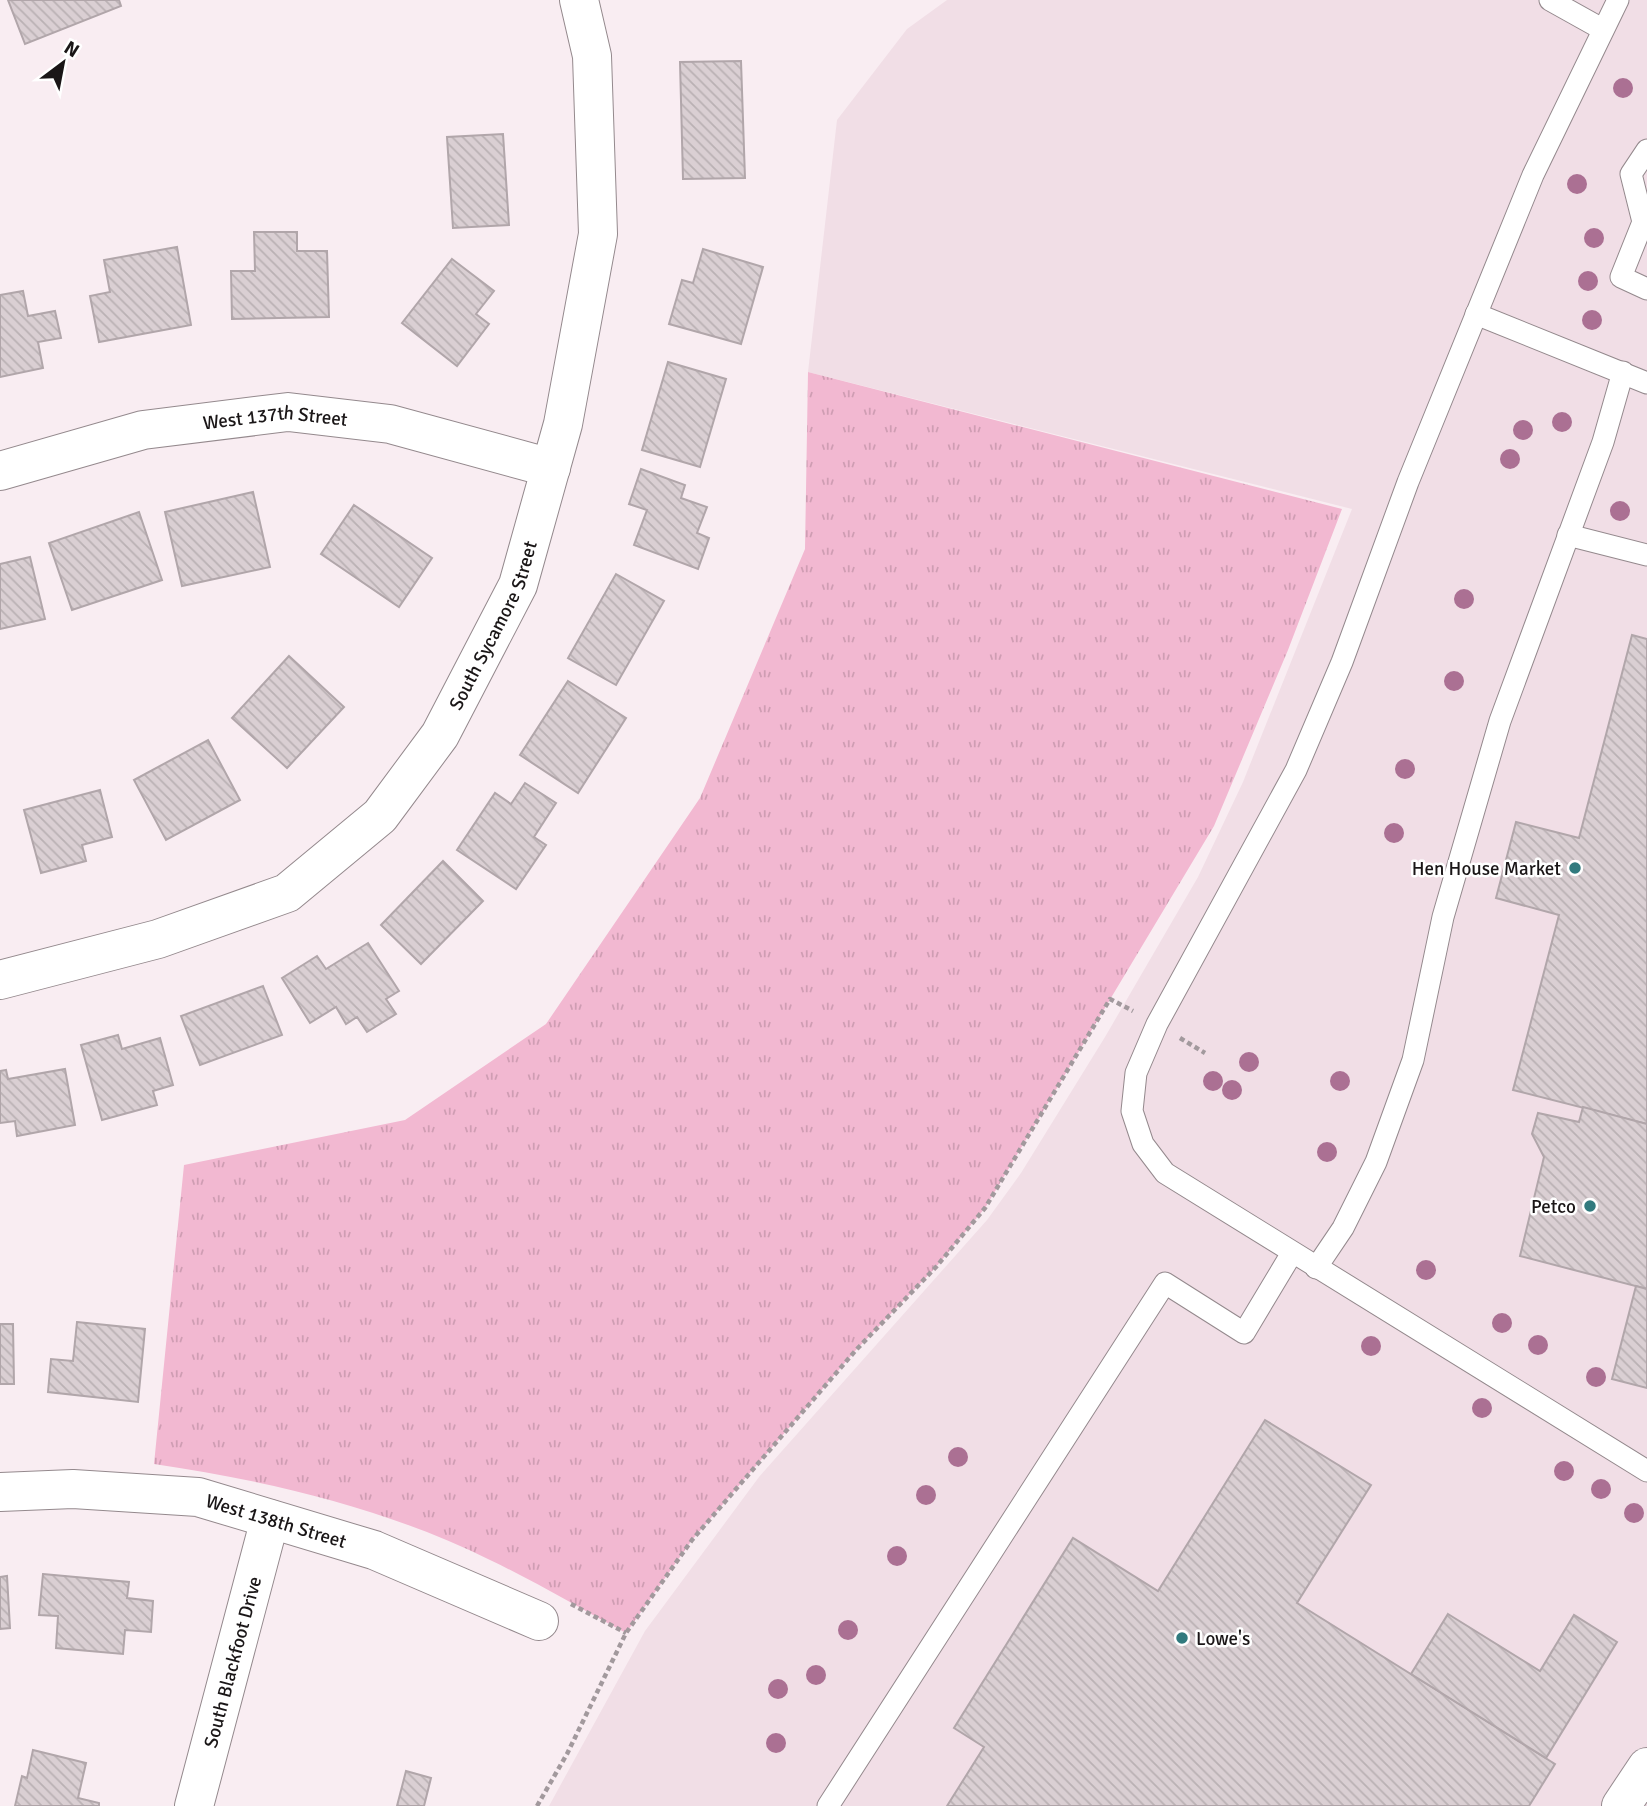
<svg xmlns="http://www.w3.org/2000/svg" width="1647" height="1806" font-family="Signika,sans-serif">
	<defs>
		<pattern id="park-tufts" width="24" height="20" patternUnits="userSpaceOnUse" patternTransform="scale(1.75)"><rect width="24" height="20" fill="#f2b8d1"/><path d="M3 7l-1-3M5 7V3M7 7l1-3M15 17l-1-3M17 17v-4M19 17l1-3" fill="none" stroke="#cf9db3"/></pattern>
		<pattern id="building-back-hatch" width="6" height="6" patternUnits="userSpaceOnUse" patternTransform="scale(1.75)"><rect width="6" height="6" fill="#dacfd3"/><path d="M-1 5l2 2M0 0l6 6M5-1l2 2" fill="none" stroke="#bab1b4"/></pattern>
	</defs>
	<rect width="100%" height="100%" fill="#f9edf2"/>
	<path fill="#f1dee6" d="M947,0H1647V1806H549L645,1631L759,1477L987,1220L1021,1173L1105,1037L1198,877L1243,782L1352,509L808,372L837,120L907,29Z"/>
	<path fill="url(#park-tufts)" d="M808,372L1342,509L1288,650L1214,826L985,1208L936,1267L856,1350L692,1540L626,1633C581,1609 536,1582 490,1560C385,1508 269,1481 154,1464L184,1165L405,1120L546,1024L700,798L805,549Z"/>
	<g fill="url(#building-back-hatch)" stroke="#b1a6aa" stroke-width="2">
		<path d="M8,0H119L121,6L25,44Z"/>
		<path d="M741,61L745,178L683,179L680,62Z"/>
		<path d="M503,134L509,225L453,228L447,137Z"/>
		<path d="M254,232H297V251H327L329,317L232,319L231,271H255Z"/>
		<path d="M177,247L191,325L99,342L90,296L110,292L104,260Z"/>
		<path d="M703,249L763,267L741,344L669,324L682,280L693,283Z"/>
		<path d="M452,259L494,291L476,314L489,324L457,366L402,323Z"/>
		<path d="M23,291L28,316L55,311L61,338L38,342L43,368L0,377V295Z"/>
		<path d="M668,362L726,379L700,467L642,450Z"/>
		<path d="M641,469L685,485L681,498L707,507L697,533L709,538L698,569L634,545L647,510L629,504Z"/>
		<path d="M253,492L270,567L182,586L165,512Z"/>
		<path d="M354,505L432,558L399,607L321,554Z"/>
		<path d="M139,512L162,580L72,610L49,543Z"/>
		<path d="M30,557L45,619L0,629V564Z"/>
		<path d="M616,574L664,601L616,685L568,658Z"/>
		<path d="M1632,635L1647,639V1124L1513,1090L1559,915L1496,898L1516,822L1579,838Z"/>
		<path d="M289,656L344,707L287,768L232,718Z"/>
		<path d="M568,681L626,718L578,793L520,755Z"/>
		<path d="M208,740L240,800L166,840L134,780Z"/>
		<path d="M525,783L556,803L534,837L546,845L516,889L457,850L495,793L511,804Z"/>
		<path d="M100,790L112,837L82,845L86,861L41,873L24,810Z"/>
		<path d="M443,861L483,901L421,964L381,925Z"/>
		<path d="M368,943L399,991L386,999L396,1014L367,1032L357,1017L346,1024L336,1007L310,1023L282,978L317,956L326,969Z"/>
		<path d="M263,986L282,1035L200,1065L181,1016Z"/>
		<path d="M118,1035L122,1049L160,1038L173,1085L153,1091L157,1105L102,1120L81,1045Z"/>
		<path d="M65,1069L75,1125L17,1136L15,1121L0,1123V1071L6,1070L8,1079Z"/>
		<path d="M1583,1107L1647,1124V1289L1520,1256L1544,1157L1532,1134L1538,1113L1579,1122Z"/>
		<path d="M1636,1286L1647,1289V1388L1612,1379Z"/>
		<path d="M77,1322L145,1329L138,1402L48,1392L51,1359L73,1361Z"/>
		<path d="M0,1324H13L14,1384H0Z"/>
		<path d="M1265,1420L1371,1485L1297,1603L1555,1764L1529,1806H947L984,1747L954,1728L1073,1538L1158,1591Z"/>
		<path d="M43,1574L129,1582L127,1598L153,1601L151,1632L125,1630L123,1654L56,1648L58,1616L39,1615Z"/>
		<path d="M7,1576L10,1628L0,1629V1577Z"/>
		<path d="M1448,1614L1540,1671L1574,1615L1617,1642L1546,1758L1411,1674Z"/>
		<path d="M33,1750L86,1763L78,1798L99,1803V1806H15L22,1776L27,1778Z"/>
		<path d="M406,1771L431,1778L424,1806H397Z"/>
	</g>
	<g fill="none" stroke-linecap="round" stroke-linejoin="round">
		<defs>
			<g id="lane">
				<path d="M1550,0L1602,29"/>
				<path d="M1618,0L1533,175L1408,482L1342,662L1296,770L1157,1024L1136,1073L1132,1111L1143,1144L1165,1173L1647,1471"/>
				<path d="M1647,150L1631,174L1643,222L1621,277L1647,289"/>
				<path d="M1476,314L1647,383"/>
				<path d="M1568,535L1647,555"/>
				<path d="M1316,1268L1343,1228L1376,1162L1413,1060L1443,917L1500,721L1603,442L1623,372"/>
				<path d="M828,1806L1165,1283L1244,1333L1292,1253"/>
			</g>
			<g id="street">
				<path id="s1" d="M0,471L143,430L288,412L390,424L551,468"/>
				<path id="s2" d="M0,980L158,939L287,893L380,816L440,735L518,585L563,424L598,234L592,56L579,0"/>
				<path id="s3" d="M0,1492L73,1489L198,1497L374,1550L539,1621"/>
				<path id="s4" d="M194,1806L270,1519"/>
				<path d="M1621,1806L1647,1767"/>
			</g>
		</defs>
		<use href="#lane" stroke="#94898d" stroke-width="23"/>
		<use href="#street" stroke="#94898d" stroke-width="40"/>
		<g stroke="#a2999d" stroke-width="4.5" stroke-dasharray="5 3.5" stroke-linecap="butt">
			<path d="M1180,1038L1205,1053"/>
			<path d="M571,1604L626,1633"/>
			<path d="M537,1806L567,1754L626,1633L692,1540L856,1350L936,1267L985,1208L1110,999L1133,1011"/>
		</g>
		<use href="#lane" stroke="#fff" stroke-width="21"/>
		<use href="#street" stroke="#fff" stroke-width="38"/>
	</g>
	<g fill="#ab7093">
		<circle cx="1623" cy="88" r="10"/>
		<circle cx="1577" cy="184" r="10"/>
		<circle cx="1594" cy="238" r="10"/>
		<circle cx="1588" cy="281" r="10"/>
		<circle cx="1592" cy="320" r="10"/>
		<circle cx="1562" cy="422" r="10"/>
		<circle cx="1523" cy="430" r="10"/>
		<circle cx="1510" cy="459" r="10"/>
		<circle cx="1620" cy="511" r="10"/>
		<circle cx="1464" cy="599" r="10"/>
		<circle cx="1454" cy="681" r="10"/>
		<circle cx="1405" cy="769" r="10"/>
		<circle cx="1394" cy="833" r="10"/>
		<circle cx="1249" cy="1062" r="10"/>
		<circle cx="1213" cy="1081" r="10"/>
		<circle cx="1340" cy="1081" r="10"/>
		<circle cx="1232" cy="1090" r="10"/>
		<circle cx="1327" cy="1152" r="10"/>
		<circle cx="1426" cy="1270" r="10"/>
		<circle cx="1502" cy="1323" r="10"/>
		<circle cx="1538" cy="1345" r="10"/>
		<circle cx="1371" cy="1346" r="10"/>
		<circle cx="1596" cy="1377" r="10"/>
		<circle cx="1482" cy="1408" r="10"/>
		<circle cx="958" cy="1457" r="10"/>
		<circle cx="1564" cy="1471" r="10"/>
		<circle cx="1601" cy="1489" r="10"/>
		<circle cx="926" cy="1495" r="10"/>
		<circle cx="1634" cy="1513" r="10"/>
		<circle cx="897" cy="1556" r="10"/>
		<circle cx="848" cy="1630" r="10"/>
		<circle cx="816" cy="1675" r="10"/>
		<circle cx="778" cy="1689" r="10"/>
		<circle cx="776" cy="1743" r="10"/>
	</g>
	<g fill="#317a7e" stroke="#fff" stroke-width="2.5">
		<circle cx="1575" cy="868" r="7"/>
		<circle cx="1590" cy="1206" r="7"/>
		<circle cx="1182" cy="1638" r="7"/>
	</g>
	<g text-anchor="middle" stroke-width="5" stroke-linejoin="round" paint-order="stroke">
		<g font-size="19" fill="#1a1617" stroke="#fff">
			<text dy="7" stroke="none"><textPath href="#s1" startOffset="282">West 137th Street</textPath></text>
			<text dy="7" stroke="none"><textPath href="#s2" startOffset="644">South Sycamore Street</textPath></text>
			<text dy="7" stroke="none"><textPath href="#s3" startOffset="280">West 138th Street</textPath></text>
			<text dy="7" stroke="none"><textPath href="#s4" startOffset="149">South Blackfoot Drive</textPath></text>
		</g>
		<g font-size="19" fill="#1a1617" stroke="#fff" text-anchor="end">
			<text x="1561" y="875">Hen House Market</text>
			<text x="1576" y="1213">Petco</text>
			<text x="1196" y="1645" text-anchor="start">Lowe's</text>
		</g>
	</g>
	<g transform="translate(63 63) rotate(32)" stroke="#ffffff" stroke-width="5" paint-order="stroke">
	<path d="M0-5L12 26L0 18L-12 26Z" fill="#1a1617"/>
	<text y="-10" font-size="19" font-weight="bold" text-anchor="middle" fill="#1a1617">N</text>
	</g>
</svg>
